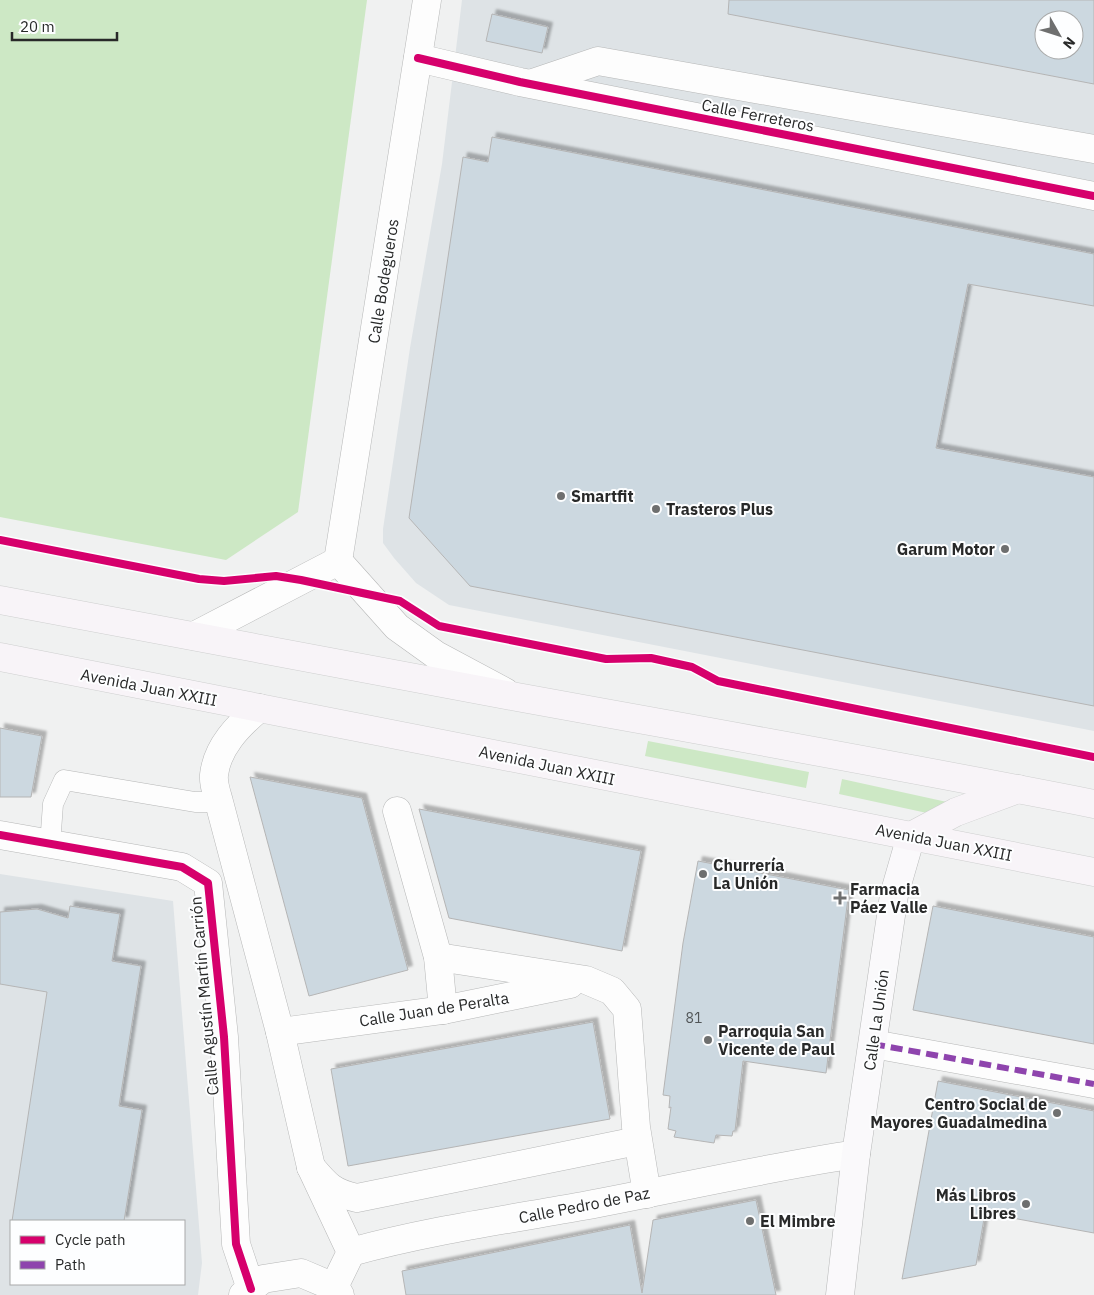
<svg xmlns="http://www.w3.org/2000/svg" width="1094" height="1295" font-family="'IBM Plex Sans',sans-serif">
	<defs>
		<filter id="shadow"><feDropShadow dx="4.5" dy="-4.5" stdDeviation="1" flood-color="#0004"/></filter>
	</defs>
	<rect width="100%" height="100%" fill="#f0f1f1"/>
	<g fill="#dee3e6" fill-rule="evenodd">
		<path d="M462,0H1094V731L449,605L416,583L394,558L383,543V529L410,348L442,164ZM1044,20H1074V50H1044Z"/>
		<path d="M0,874L173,901L202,1263L198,1295H0ZM11,1221H184V1284H11Z"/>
	</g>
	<g fill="#cde8c5">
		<path d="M0,0H367L298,512L226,560L0,517Z"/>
		<path d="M648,741L809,772L806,788L645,756Z"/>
		<path d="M842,779L947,802L927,813L839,794Z"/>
	</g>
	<g fill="#ccd8e0" stroke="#b5b5b5" fill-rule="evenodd" filter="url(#shadow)">
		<path d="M729,0H1094V84L728,14ZM1044,20H1074V50H1044Z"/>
		<path d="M492,14L548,27L542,53L486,41Z"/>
		<path d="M492,137L1094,254V306L968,284L936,448L1094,477V706L470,586L409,518L463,157L488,162Z"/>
		<path d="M0,728L42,736L31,797H0Z"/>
		<path d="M250,777L362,798L408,970L309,996Z"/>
		<path d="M419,809L641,851L622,951L449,918Z"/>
		<path d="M698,861L849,890L826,1073L743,1061L735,1131H733L732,1136L716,1135L714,1143L674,1137L676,1131L668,1129L671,1107L669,1108L670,1096L663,1095L683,943Z"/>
		<path d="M70,906L120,914L112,961L141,966L119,1106L142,1110L124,1221H12L47,992L0,984V912L37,909L68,918Z"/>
		<path d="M933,906L1094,937V1044L913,1010Z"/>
		<path d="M593,1022L610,1119L348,1166L331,1069Z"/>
		<path d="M938,1081L1094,1111V1233L985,1213L976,1265L902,1279Z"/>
		<path d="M756,1200L776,1295H406L402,1271L630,1225L642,1293L653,1220Z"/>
	</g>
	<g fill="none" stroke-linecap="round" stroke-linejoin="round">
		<defs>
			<path id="service" d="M50,845L53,804L64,780L195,802H219"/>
			<path id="pedestrian" d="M873,1044L1094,1084"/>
			<g id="minor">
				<path d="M418,58L520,82L1094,196"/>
				<path d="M533,83L598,61L1094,149"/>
				<path d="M338,561L427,0"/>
				<path d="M338,561L397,627L436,655L505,692"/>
				<path d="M194,636L338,561"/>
				<path d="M397,811L438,957L443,1010"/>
				<path d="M0,835L182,867L208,883L224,1037L236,1244L251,1289"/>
				<path d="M438,957L586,980L612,991L627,1009L636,1127L647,1194"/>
				<path d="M280,1032L443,1010L570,984"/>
				<path d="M311,1167C327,1186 333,1193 357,1198L637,1141"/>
				<path d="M351,1252C427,1231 505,1220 583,1206C674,1189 764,1168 856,1154"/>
			</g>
			<g id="tertiary">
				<path d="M259,708C238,726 217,747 214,775C213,784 217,794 219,802L280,1032L311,1167L351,1252L334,1287"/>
				<path d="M243,1295L263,1279L301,1273L334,1287L340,1295"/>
			</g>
			<path id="secondary" d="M840,1295L856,1154L894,895L911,836"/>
			<g id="primary">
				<path d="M0,600C172,631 344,665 517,697C709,732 902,766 1094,804"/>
				<path d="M0,657L1094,872"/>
				<path d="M911,836L956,812L1018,789"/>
			</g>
		</defs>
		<use href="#service" stroke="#b6b7b7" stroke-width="21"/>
		<use href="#pedestrian" stroke="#b6b7b7" stroke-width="29"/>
		<use href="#minor" stroke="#b6b7b7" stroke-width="29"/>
		<use href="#tertiary" stroke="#b6b7b7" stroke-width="29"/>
		<use href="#secondary" stroke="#b6b7b7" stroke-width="29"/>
		<use href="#primary" stroke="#cecfcf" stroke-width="29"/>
		<use href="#service" stroke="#fdfdfd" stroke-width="20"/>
		<use href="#pedestrian" stroke="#fdfdfd" stroke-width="28"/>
		<use href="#minor" stroke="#fdfdfd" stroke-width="28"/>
		<use href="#tertiary" stroke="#fdfdfd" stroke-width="28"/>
		<use href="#secondary" stroke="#faf9fb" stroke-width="28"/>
		<use href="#primary" stroke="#f8f4f8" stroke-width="28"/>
		<path stroke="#8e44ad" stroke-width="6" stroke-dasharray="12 6" stroke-linecap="butt" d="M873,1044L1094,1084"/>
		<defs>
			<g id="cycleway">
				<path d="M418,58L520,82L1094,196"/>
				<path d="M0,540L199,579L224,581L276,576L301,580L400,601L439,626L606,659L651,658L692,667L718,681L1094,757"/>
				<path d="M0,835L182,867L208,883L224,1037L236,1244L251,1289"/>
			</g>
		</defs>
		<use href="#cycleway" stroke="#fdfeff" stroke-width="11"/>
		<use href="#cycleway" stroke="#d6006c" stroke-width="8"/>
	</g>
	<g fill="#6e6f6f" stroke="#fdfeff" stroke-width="2">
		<circle cx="561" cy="496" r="5"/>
		<circle cx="656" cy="509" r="5"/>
		<circle cx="1005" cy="549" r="5"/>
		<circle cx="703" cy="874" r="5"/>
		<path d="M837.5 890.5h5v5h5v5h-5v5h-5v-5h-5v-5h5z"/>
		<circle cx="708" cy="1040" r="5"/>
		<circle cx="1057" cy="1113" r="5"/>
		<circle cx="1026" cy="1204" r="5"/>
		<circle cx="750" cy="1221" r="5"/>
	</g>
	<g text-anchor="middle" stroke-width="4" stroke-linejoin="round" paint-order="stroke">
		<g font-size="14" fill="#515557">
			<text x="694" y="1023">81</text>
		</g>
		<g font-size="16" fill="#282929" stroke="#fdfeff">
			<text transform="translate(758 115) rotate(11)" y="6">Calle Ferreteros</text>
			<text transform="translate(383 281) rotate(-81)" y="6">Calle Bodegueros</text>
			<text transform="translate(149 687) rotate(11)" y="6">Avenida Juan XXIII</text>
			<text transform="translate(547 765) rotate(12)" y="6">Avenida Juan XXIII</text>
			<text transform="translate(944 842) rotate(11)" y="6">Avenida Juan XXIII</text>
			<text transform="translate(204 996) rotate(-95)" y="6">Calle Agustín Martín Carrión</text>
			<text transform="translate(434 1009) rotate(-9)" y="6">Calle Juan de Peralta</text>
			<text transform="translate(876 1020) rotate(-82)" y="6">Calle La Unión</text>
			<text transform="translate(584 1205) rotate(-11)" y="6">Calle Pedro de Paz</text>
		</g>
		<g font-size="16" font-weight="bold" fill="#282929" stroke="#fdfeff" text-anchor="start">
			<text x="571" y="502">Smartfit</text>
			<text x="666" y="515">Trasteros Plus</text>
			<text x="995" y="555" text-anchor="end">Garum Motor</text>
			<text x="713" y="871">Churrería<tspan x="713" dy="18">La Unión</tspan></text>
			<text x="850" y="895">Farmacia<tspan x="850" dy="18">Páez Valle</tspan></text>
			<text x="718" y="1037">Parroquia San<tspan x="718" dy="18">Vicente de Paul</tspan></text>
			<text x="1047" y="1110" text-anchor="end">Centro Social de<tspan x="1047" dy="18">Mayores Guadalmedina</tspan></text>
			<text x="1016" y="1201" text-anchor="end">Más Libros<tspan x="1016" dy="18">Libres</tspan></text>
			<text x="760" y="1227">El Mimbre</text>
		</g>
	</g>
	<rect x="10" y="1220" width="175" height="65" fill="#fdfeff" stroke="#a8a9a9"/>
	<rect x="20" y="1236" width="25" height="8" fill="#d6006c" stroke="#a8a9a9"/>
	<text x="55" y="1245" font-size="15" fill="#282929">Cycle path</text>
	<rect x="20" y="1261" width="25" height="8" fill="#8e44ad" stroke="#a8a9a9"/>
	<text x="55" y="1270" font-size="15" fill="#282929">Path</text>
	<g transform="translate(1059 35) rotate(129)"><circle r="24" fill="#fdfeff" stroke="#a8a9a9"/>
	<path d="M0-4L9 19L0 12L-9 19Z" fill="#6e6f6f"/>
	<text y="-8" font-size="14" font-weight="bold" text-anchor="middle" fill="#282929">N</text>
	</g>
	<path d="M12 32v8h105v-8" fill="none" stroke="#282929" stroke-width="2.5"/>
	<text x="20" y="32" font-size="15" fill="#282929" stroke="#fdfeff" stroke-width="4" paint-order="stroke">20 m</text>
</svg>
